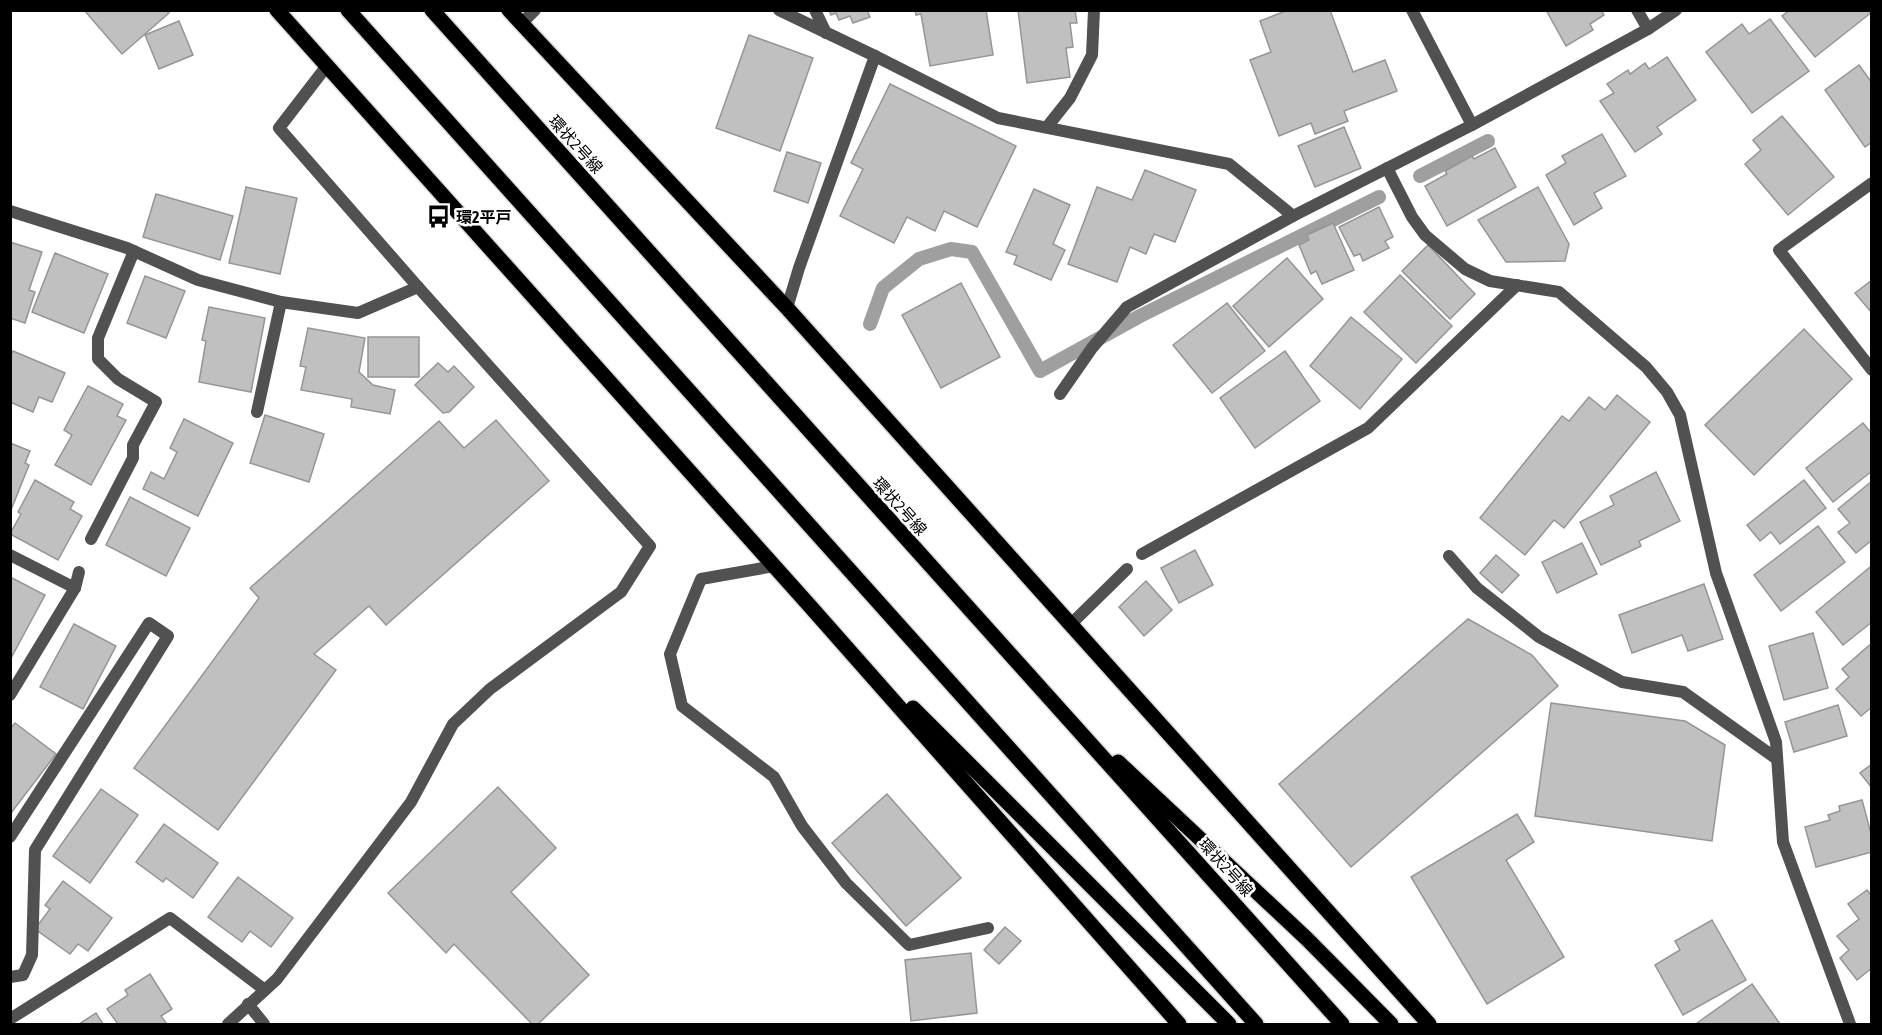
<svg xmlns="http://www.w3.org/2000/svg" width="1882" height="1035" font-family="'Asap Condensed','Noto Sans JP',sans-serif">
	<rect width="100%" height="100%" fill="#fff"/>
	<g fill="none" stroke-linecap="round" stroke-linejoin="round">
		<g stroke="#9f9f9f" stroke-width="14">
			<path d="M1420,176L1488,141"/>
			<path d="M870,324L883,288L919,259L951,249L972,252L1040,371L1140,316L1379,197"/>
		</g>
	</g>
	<g fill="#c0c0c0" stroke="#959595" stroke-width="1.5">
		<path d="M84,10H166L169,13L122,54Z"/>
		<path d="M829,10H867L870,17L853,23L850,16L839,20L836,13L831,15Z"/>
		<path d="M915,10H986L993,55L930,66L921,14L916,15Z"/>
		<path d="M1018,10H1075L1077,23H1070L1073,47L1066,48L1070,77L1027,83Z"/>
		<path d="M1288,10H1330L1353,72L1385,60L1397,91L1344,111L1348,121L1315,134L1311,123L1279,136L1250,60L1271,52L1260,21Z"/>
		<path d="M1546,10H1601L1604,15L1590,24L1593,30L1566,46Z"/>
		<path d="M1790,10H1872V12L1815,57L1782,16Z"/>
		<path d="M1770,19L1809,71L1752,113L1706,52L1742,24L1749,34Z"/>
		<path d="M179,21L193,55L159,69L145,35Z"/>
		<path d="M749,35L813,58L780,151L716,128Z"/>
		<path d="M1667,57L1696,100L1657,127L1662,134L1635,152L1600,101L1614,93L1607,84L1628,70L1630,74L1645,63L1649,69Z"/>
		<path d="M1859,65L1872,83V142L1865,147L1825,90Z"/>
		<path d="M890,84L1016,146L977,227L944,211L935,231L907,217L894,243L840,216L863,169L851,163Z"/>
		<path d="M1782,116L1834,177L1788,215L1745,164L1761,150L1753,140Z"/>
		<path d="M1344,127L1361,168L1315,187L1298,146Z"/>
		<path d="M1602,134L1626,176L1594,193L1602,208L1574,225L1546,175L1566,163L1562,156Z"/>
		<path d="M1495,148L1516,187L1447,226L1425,186L1447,174L1445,171L1472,156L1474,159Z"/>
		<path d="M787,152L821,163L808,203L774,191Z"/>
		<path d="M1145,170L1196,190L1175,242L1154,234L1146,254L1130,247L1117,282L1068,264L1097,187L1132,200Z"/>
		<path d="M246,187L297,198L280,274L229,263Z"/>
		<path d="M1538,187L1569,244L1565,261L1506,262L1478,220Z"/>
		<path d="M1034,189L1070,205L1053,244L1065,250L1051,280L1014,264L1017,256L1006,252Z"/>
		<path d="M156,194L233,216L220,260L143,237Z"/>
		<path d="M1379,207L1393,237L1385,241L1389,248L1363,261L1360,254L1354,256L1339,227Z"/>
		<path d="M1333,223L1354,270L1322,284L1316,271L1311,274L1299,245L1309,240L1307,235Z"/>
		<path d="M10,242L42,252L29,290L35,292L25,323L10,318Z"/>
		<path d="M1428,245L1475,294L1450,319L1402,271Z"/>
		<path d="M55,253L108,274L84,333L32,312Z"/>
		<path d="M1287,258L1323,299L1269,347L1233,306Z"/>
		<path d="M1400,275L1452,326L1416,363L1364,312Z"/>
		<path d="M145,276L185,291L166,338L127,323Z"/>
		<path d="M1872,280V313L1855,293Z"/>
		<path d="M961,283L1000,357L941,388L902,315Z"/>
		<path d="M1227,303L1265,351L1212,393L1173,345Z"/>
		<path d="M209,307L265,318L251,392L199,382L206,341L202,340Z"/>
		<path d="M1351,317L1402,359L1360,409L1310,366Z"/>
		<path d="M308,328L365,338L359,372L373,385L395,390L390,414L351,407L352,399L301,390L306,367L300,366Z"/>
		<path d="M1804,329L1852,379L1754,475L1705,425Z"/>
		<rect x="368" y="337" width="51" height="40"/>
		<path d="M13,351L65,373L52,402L39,397L33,412L10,402V357Z"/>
		<path d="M1285,351L1320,401L1255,448L1220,398Z"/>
		<path d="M438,363L448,372L454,366L474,387L449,412L443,413L415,385Z"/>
		<path d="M88,386L123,404L117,416L126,420L91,485L55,465L72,435L64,430Z"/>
		<path d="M1617,395L1650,422L1564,528L1554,520L1525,555L1480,518L1562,416L1569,421L1589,397L1605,410Z"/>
		<path d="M265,415L324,434L309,482L250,463Z"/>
		<path d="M184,419L233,443L198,516L143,489L151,472L164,479L177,452L170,448Z"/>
		<path d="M496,420L549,481L386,625L369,606L314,654L336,670L218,830L134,768L259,598L250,588L439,421L464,448Z"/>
		<path d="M1863,423L1872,434V471L1833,502L1806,468Z"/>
		<path d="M10,443L30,451L25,463L29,465L11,510Z"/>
		<path d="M1656,472L1680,521L1639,541L1641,546L1601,565L1580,522L1614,505L1610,496Z"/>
		<path d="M35,480L74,502L70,509L82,516L58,560L10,534L21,514L18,512Z"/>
		<path d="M1804,480L1826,508L1780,544L1771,532L1760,541L1747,525Z"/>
		<path d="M1872,481V540L1856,553L1838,532L1850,523L1838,509Z"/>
		<path d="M130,497L190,528L166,576L106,545Z"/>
		<path d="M1818,526L1845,562L1781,611L1754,575Z"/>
		<path d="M1582,543L1597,574L1557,593L1542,562Z"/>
		<path d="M1195,550L1213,585L1179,603L1161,568Z"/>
		<path d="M1496,555L1519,575L1502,593L1480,573Z"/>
		<path d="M1870,567L1872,570V622L1843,645L1816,612Z"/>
		<path d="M10,577L45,595L10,660Z"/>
		<path d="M1146,581L1172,610L1144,636L1119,607Z"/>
		<path d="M1704,584L1723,639L1688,651L1682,635L1632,653L1619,615Z"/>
		<path d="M1468,619L1532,655L1558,686L1351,867L1279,784Z"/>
		<path d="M74,624L116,646L83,709L40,687Z"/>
		<path d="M1813,633L1828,688L1784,700L1769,646Z"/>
		<path d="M1872,643V707L1861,716L1836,689L1849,677L1842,669Z"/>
		<path d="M1551,703L1685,721L1725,745L1712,841L1535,816Z"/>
		<path d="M1838,705L1847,736L1794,752L1785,722Z"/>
		<path d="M15,723L56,754L11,813L10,729Z"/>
		<path d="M1872,764V788L1860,773Z"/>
		<path d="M498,787L556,848L511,892L589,975L538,1024H532L454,944L446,953L388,893Z"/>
		<path d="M101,789L138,815L90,883L53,856Z"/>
		<path d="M887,794L961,878L906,926L832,843Z"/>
		<path d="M1862,800L1872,837V852L1816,867L1805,827L1830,820L1828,815L1840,811L1839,806Z"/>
		<path d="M1517,814L1534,842L1506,860L1564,957L1487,1004L1411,877Z"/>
		<path d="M164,824L218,863L193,898L166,878L163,882L136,862Z"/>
		<path d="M238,877L293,918L271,947L250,931L242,942L208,917Z"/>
		<path d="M63,881L112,918L88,951L78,944L70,954L35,929L50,909L45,905Z"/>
		<path d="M1867,890L1872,896V968L1857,980L1840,958L1849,950L1837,936L1859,919L1848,904Z"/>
		<path d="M1712,920L1746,980L1683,1015L1655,965L1680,950L1675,941Z"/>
		<path d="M1005,927L1021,941L999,964L984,950Z"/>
		<path d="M971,953L977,1013L911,1021L905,960Z"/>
		<path d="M150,974L172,1009L161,1016L167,1024H118L107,1009L128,995L125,990Z"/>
		<path d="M1752,984L1780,1024H1698L1697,1023Z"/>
		<path d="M96,1013L103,1024H79Z"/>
	</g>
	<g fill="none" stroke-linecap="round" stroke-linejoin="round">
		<defs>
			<g id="primary">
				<path d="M277,10L809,605L1179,1024"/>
				<path d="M348,10L1256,1024"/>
				<path d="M432,10L1342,1024"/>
				<path d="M509,10L787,308L1429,1024"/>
				<path d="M913,708L1229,1024"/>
				<path d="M1118,762L1307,939L1391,1024"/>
			</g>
		</defs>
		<use href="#primary" stroke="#dbdbdb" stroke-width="18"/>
		<g stroke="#515151" stroke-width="12">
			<path d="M815,10L826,33"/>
			<path d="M1047,127L1070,98L1092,55L1094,10"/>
			<path d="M1387,168L1412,217L1425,235L1465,269L1490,281L1559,292L1646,367L1667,392L1680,415L1716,573L1776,742L1783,842L1850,1024"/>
			<path d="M10,211L127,248L198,280L281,302L358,313L418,287"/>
			<path d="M787,308L799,268L875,56"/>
			<path d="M1060,394L1092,348L1127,307L1293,216"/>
			<path d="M257,412L281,302"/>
			<path d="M91,539L133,458V445L156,402L118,379L98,359V338L134,251"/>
			<path d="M1142,554L1368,428L1517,285"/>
			<path d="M10,555L75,588"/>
			<path d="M1449,556L1477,588L1539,637L1622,682L1683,692L1777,759"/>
			<path d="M1070,625L1127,569"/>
			<path d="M10,695L75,588L79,572"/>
			<path d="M10,837L149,623L168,636L35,850L32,955L23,975L10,977"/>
			<path d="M248,1004L264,1024"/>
		</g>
		<g stroke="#515151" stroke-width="12">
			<path d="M779,10L875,56L998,118L1229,164L1293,216L1472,125L1648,29L1676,10"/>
			<path d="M1412,10L1472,125"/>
			<path d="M1637,10L1648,29"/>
			<path d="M521,24L535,10"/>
			<path d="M1872,183L1779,250L1872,370"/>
			<path d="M774,566L701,579L670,654L682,706L774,777L802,826L846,883L909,945L988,928"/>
			<path d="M10,1019L170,918L265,990"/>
			<path d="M228,1024L277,979L411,802L453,724L490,689L621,592L650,546L418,287L279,128L326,67"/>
		</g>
		<use href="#primary" stroke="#000" stroke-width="15"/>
	</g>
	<defs>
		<symbol id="bus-bare" viewBox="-9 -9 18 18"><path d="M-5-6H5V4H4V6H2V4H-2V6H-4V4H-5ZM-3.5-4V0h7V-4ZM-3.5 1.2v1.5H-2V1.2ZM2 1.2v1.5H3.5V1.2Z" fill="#000" stroke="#fff" stroke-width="2.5" paint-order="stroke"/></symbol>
	</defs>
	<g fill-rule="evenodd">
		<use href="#bus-bare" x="422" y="200" width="33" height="33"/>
	</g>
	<g text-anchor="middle" stroke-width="5" stroke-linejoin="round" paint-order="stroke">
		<g font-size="16" fill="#000" stroke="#fff">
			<text transform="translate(576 144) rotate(48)" y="6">環状2号線</text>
			<text transform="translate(900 506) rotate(48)" y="6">環状2号線</text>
			<text transform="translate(1226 867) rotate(48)" y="6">環状2号線</text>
		</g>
		<g font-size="16" font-weight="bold" fill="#000" stroke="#fff" text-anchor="start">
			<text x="456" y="223">環2平戸</text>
		</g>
	</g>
	<rect width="1882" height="1035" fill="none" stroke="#000000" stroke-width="24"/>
</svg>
